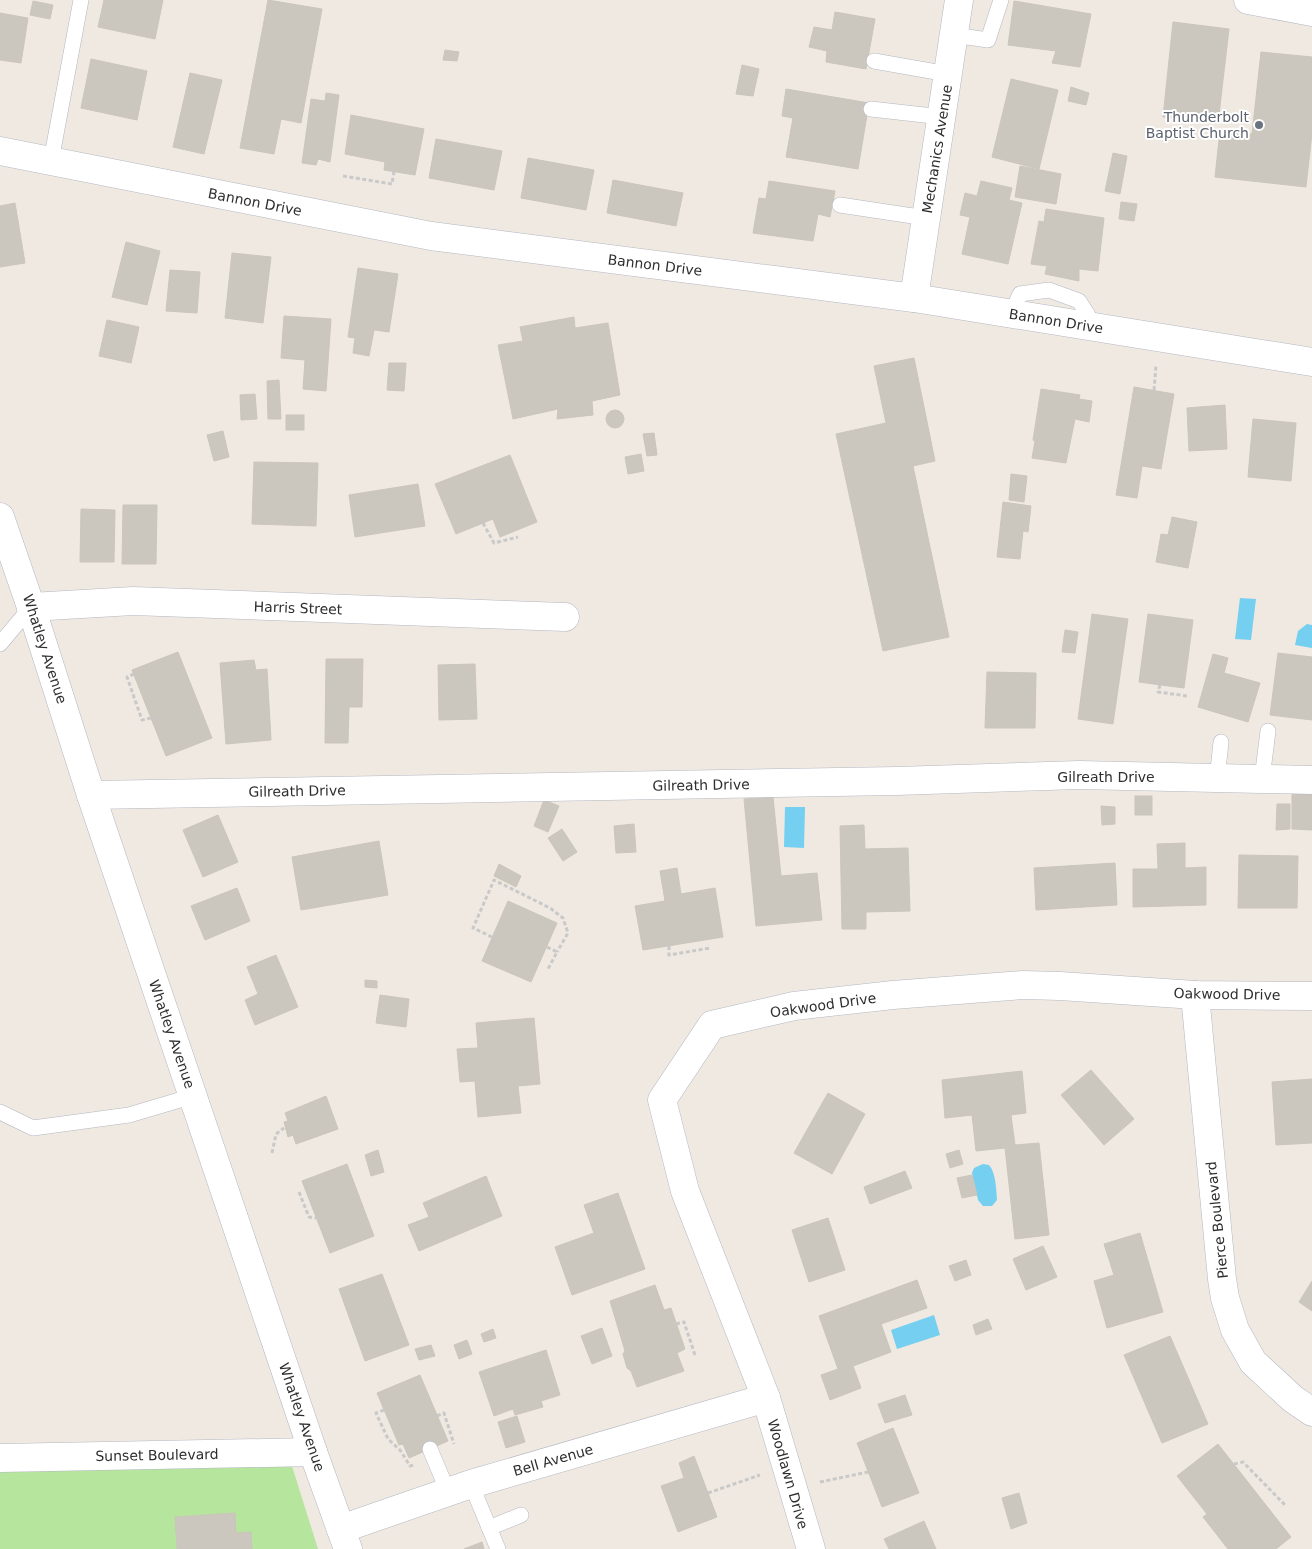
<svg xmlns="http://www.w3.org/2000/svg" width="1312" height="1549" font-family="'DejaVu Sans',sans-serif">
	<rect width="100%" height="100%" fill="#efe9e1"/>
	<path fill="#b6e59e" d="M292,1466L318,1549H0V1471Z"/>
	<g fill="#75cff0">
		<path d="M1240,598L1256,599L1251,640L1235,639Z"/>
		<path d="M1307,624L1312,625V648L1295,645L1298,631Z"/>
		<path d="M785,807H805L804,848L784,847Z"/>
		<path d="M983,1164L989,1165C996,1173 996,1189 997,1200L992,1206H983L978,1200L972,1173L974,1168Z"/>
		<path d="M934,1315L940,1335L897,1349L891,1330Z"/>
	</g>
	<g fill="#cbc7bf" stroke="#cbc5ba">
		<path d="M104,0H163L155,39L98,27Z"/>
		<path d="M268,0L322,9L301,123L281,119L274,154L240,148Z"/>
		<path d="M33,1L53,5L50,19L30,15Z"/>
		<path d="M1014,1L1091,14L1080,67L1052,63L1056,51L1008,45Z"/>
		<path d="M835,12L875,19L866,69L826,62L827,51L809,47L814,27L832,30Z"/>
		<path d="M0,13L28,18L21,63L0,60Z"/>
		<path d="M1173,22L1229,29L1218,123L1163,117Z"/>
		<path d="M445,50L459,52L457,61L443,60Z"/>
		<path d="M1261,52L1312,57V133L1306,187L1215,177L1220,131L1252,134Z"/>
		<path d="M91,59L147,71L137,120L81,108Z"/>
		<path d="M742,65L759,69L753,96L736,94Z"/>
		<path d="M190,73L222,80L204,154L173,147Z"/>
		<path d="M1011,79L1058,90L1039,169L992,157Z"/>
		<path d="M1071,87L1089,93L1086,105L1068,101Z"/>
		<path d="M786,89L869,103L858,169L786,157L793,118L782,116Z"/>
		<path d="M326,93L339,95L330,162L318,159L316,165L302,163L311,99L325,101Z"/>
		<path d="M351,115L424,129L415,175L384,170L385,162L345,154Z"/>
		<path d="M436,139L502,151L494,190L429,178Z"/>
		<path d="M1113,153L1127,156L1120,194L1105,191Z"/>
		<path d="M528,158L594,170L586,210L521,198Z"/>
		<path d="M1020,166L1061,174L1056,204L1015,197Z"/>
		<path d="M613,180L683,193L676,226L607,213Z"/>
		<path d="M769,181L835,191L830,217L818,214L813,241L753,233L759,198L766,199Z"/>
		<path d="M981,181L1012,188L1009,200L1022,203L1008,264L962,254L970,217L960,215L965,193L977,196Z"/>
		<path d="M1121,202L1137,204L1134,221L1119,219Z"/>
		<path d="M15,203L25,263L0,267V206Z"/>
		<path d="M1046,209L1104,218L1098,271L1079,269V281L1045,274L1047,266L1031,264L1039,221L1044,222Z"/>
		<path d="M126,242L160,251L147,305L112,297Z"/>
		<path d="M232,253L271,257L263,323L225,318Z"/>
		<path d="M358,268L398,274L389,332L374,330L369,356L353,353L355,338L348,337Z"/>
		<path d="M170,270L200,272L197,313L166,311Z"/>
		<path d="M284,316L331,319L326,391L303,389L305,360L281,358Z"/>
		<path d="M574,317L575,328L608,323L620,395L592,401L593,415L557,419L558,409L513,419L498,345L523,341L520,327Z"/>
		<path d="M107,320L139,327L131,363L99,356Z"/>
		<path d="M914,358L935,461L913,466L949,637L883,651L836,434L886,423L874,366Z"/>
		<path d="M389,363H406L404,391L387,390Z"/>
		<path d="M279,380L281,419H268L267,381Z"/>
		<path d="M1134,387L1174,394L1161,469L1142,466L1137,498L1116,495Z"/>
		<path d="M1041,389L1080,395L1079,399L1092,401L1089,422L1075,419L1066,463L1032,458L1035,441L1033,440Z"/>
		<path d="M255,394L257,419L241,420L240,395Z"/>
		<path d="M1225,405L1227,449L1189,451L1187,408Z"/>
		<circle cx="615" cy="419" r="9"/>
		<rect x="286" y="415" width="18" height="15"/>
		<path d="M1253,419L1296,423L1291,481L1248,477Z"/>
		<path d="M223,431L229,457L214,461L207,435Z"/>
		<path d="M654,433L657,455L647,456L643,434Z"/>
		<path d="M641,454L644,471L628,474L625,457Z"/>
		<path d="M510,455L537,522L500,537L493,519L456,534L435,484Z"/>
		<path d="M254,462L318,463L316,526L252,524Z"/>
		<path d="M1011,474L1027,476L1024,502L1009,500Z"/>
		<path d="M418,484L425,526L355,537L349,495Z"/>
		<path d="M1003,502L1031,506L1028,532L1023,531L1020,559L997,557Z"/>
		<path d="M123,505H157L156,564H122Z"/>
		<path d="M81,509L115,510L114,562H80Z"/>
		<path d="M1172,517L1197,522L1188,568L1156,562L1161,534L1168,535Z"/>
		<path d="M1092,614L1128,619L1113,724L1078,719Z"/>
		<path d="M1148,614L1193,620L1184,688L1139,682Z"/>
		<path d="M1065,630L1078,632L1075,653L1062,652Z"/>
		<path d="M178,652L212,738L166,756L132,670Z"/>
		<path d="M1278,653L1312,657V720L1270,715Z"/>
		<path d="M1213,654L1228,658L1224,673L1260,683L1248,722L1198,707Z"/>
		<path d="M326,659H363L362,707H349L348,743H325Z"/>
		<path d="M254,660L256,670L267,669L271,740L226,744L220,663Z"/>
		<path d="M475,664L477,719L439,720L438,665Z"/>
		<path d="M987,672L1036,673L1035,728H985Z"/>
		<path d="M1292,792H1312V830L1292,829Z"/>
		<rect x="1135" y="796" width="17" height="19"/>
		<path d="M773,797L781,876L817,873L822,920L756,926L744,799Z"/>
		<path d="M544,800L559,806L548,832L534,826Z"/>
		<path d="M1277,804H1290V829L1276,830Z"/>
		<path d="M1101,806L1115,807V824L1102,825Z"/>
		<path d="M218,815L238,862L203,877L183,830Z"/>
		<path d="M634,824L636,852L616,853L614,826Z"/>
		<path d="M864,825L865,849L908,848L910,911L866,912V929H842L840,826Z"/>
		<path d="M562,829L577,852L563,861L548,838Z"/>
		<path d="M379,841L388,895L301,910L292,857Z"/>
		<path d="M1185,843V868L1206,867V905L1133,907V869H1158L1157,844Z"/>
		<path d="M1239,855L1298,856L1297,908H1238Z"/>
		<path d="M1115,863L1117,905L1036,910L1034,868Z"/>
		<path d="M499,864L521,876L516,887L494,876Z"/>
		<path d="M677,868L681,894L715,888L723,937L643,950L635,906L665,901L660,871Z"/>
		<path d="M237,888L250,921L205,940L191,906Z"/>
		<path d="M508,901L557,923L531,982L482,961Z"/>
		<path d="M276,955L298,1007L255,1025L245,1000L258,994L247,967Z"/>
		<path d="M365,980L377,981V988L365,987Z"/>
		<path d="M380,995L409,999L406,1027L376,1023Z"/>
		<path d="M534,1018L540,1084L518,1086L521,1113L478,1117L475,1081L460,1082L457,1049L478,1048L476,1023Z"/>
		<path d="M1091,1070L1134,1119L1104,1145L1061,1095Z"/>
		<path d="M1022,1071L1026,1113L1011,1115L1015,1145L1039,1143L1049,1235L1015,1239L1005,1148L976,1151L972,1115L945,1118L942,1080Z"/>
		<path d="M1312,1079V1143L1276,1145L1272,1082Z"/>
		<path d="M828,1093L865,1114L832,1174L794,1153Z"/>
		<path d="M326,1096L338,1129L296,1144L293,1135L288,1137L284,1122L288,1121L285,1113Z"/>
		<path d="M378,1150L384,1172L371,1176L365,1155Z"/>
		<path d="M959,1150L963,1164L950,1168L946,1154Z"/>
		<path d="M347,1164L374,1236L330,1253L302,1181Z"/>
		<path d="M905,1171L912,1188L870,1204L864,1187Z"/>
		<path d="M972,1175L977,1195L962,1198L957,1178Z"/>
		<path d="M486,1176L502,1216L419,1251L408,1225L429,1217L423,1203Z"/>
		<path d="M618,1193L645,1269L572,1295L555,1247L594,1233L584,1205Z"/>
		<path d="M828,1218L845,1270L809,1282L792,1230Z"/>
		<path d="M1140,1233L1163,1312L1107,1328L1094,1281L1114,1275L1104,1244Z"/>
		<path d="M1043,1246L1057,1277L1026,1290L1013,1259Z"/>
		<path d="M966,1260L971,1275L955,1281L949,1266Z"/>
		<path d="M382,1274L409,1345L365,1361L339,1289Z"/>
		<path d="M917,1280L927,1308L881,1324L891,1352L853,1366L861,1388L830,1400L821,1375L838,1369L819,1316Z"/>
		<path d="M1312,1281V1311L1299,1302Z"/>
		<path d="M655,1285L664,1310L671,1308L685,1349L677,1353L684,1371L637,1387L631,1371L627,1368L623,1354L625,1351L610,1301Z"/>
		<path d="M988,1319L992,1329L976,1335L973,1325Z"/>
		<path d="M602,1328L612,1356L592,1364L581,1336Z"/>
		<path d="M493,1329L496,1338L484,1342L481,1334Z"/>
		<path d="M1170,1336L1208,1424L1162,1443L1124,1355Z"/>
		<path d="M467,1340L472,1354L459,1359L454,1345Z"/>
		<path d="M431,1345L435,1356L419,1360L415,1349Z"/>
		<path d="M546,1350L560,1395L541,1401L543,1407L515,1415L513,1409L494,1416L479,1372Z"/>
		<path d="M420,1375L448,1441L409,1458L403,1444L399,1445L377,1393Z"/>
		<path d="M905,1395L912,1415L885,1423L878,1404Z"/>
		<path d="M517,1416L525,1442L506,1448L498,1422Z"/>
		<path d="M893,1428L919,1493L882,1507L857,1443Z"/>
		<path d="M1218,1444L1291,1537L1276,1549H1228L1203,1517L1207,1514L1177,1476Z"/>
		<path d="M694,1456L717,1517L678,1532L661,1486L684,1478L679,1463Z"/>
		<path d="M1019,1493L1027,1523L1011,1529L1002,1498Z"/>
		<path d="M235,1513L236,1533L251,1532L252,1549H177L175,1517Z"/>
		<path d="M924,1521L936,1549H889L884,1539Z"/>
		<path d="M482,1542L484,1549H464Z"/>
	</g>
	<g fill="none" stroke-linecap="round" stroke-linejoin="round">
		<defs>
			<g id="service">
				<path d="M954,35L988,40L1001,0"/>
				<path d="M874,61L948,74"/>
				<path d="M871,109L942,117"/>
				<path d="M51,161L81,0"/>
				<path d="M840,205L926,218"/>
				<path d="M1011,314L1020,294L1049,290L1079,301L1088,315L1087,325"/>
				<path d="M0,644L31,607"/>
				<path d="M1217,779L1221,742"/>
				<path d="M1262,779L1268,731"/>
				<path d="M0,1112L33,1128L129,1115L193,1096"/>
				<path d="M430,1449L448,1492"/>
				<path d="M471,1484L498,1549"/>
				<path d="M489,1528L521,1515"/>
			</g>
			<g id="minor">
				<path d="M1248,0L1312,12"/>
				<path d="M0,151L431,236L914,298L1312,362"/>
				<path d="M914,298L959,0"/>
				<path d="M31,607L133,601L565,617"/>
				<path d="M91,795L897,781L1079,775L1312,780"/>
				<path d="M1195,995L1222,1279L1225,1298L1235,1330L1253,1362L1293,1399L1312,1412"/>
				<path d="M0,1458L313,1452"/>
				<path d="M341,1529L471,1484L766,1398"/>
				<path d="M811,1549L766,1398L685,1191L662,1100L712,1025L794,1006L893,995L1023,985L1060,986L1195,995L1312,996"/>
			</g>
			<path id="tertiary" d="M0,517L31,607L91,795L313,1452L348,1549"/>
		</defs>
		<use href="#service" stroke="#b4b7c1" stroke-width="16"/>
		<use href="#minor" stroke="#b4b7c1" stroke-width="29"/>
		<use href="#tertiary" stroke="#b4b7c1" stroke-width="29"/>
		<g stroke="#c9c9c9" stroke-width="3" stroke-dasharray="4 2.5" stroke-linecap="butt">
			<path d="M343,176L392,184L394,171"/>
			<path d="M1154,390L1156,365"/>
			<path d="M483,523L494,543L518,537"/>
			<path d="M134,674L127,677L142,720L151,718"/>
			<path d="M1160,685L1158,692L1187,696"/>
			<path d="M492,937L473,928L494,880L550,908L563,918L568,933L557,952"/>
			<path d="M669,946V955L710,948"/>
			<path d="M547,947L557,952L548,969"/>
			<path d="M272,1153L276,1134L284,1128"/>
			<path d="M299,1192L309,1217L316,1218"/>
			<path d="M676,1324L684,1322L695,1355"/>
			<path d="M384,1410L376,1413L388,1439L400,1450L410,1466L414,1465"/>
			<path d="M437,1416L444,1413L454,1444"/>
			<path d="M1234,1464L1243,1462L1286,1506"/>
			<path d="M820,1482L868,1472"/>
			<path d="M708,1493L760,1475"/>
		</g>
		<use href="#service" stroke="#fff" stroke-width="15"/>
		<use href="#minor" stroke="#fff" stroke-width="28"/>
		<use href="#tertiary" stroke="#fff" stroke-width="28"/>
	</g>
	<circle fill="#6b7280" stroke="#fff" stroke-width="2" cx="1259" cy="125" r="5"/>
	<g text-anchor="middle" stroke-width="4" stroke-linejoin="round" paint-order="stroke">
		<g font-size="14" fill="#5b616d" stroke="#fff" text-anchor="end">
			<text x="1249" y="122">Thunderbolt<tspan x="1249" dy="16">Baptist Church</tspan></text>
		</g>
		<g font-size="14" fill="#2e2e2e" stroke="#fff">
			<text transform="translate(937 149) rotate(-81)" y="5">Mechanics Avenue</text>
			<text transform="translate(255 202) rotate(11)" y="5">Bannon Drive</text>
			<text transform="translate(655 265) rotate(7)" y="5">Bannon Drive</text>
			<text transform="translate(1056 321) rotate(9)" y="5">Bannon Drive</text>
			<text transform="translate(298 608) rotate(2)" y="5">Harris Street</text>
			<text transform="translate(45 649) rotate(72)" y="5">Whatley Avenue</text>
			<text x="1106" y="782">Gilreath Drive</text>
			<text transform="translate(701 785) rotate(-1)" y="5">Gilreath Drive</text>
			<text transform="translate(297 791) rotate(-1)" y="5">Gilreath Drive</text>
			<text transform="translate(1227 994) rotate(1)" y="5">Oakwood Drive</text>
			<text transform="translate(823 1005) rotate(-8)" y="5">Oakwood Drive</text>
			<text transform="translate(172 1034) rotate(71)" y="5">Whatley Avenue</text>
			<text transform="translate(1217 1220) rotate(-96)" y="5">Pierce Boulevard</text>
			<text transform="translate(302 1417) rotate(71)" y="5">Whatley Avenue</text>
			<text transform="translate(157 1455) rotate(-1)" y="5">Sunset Boulevard</text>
			<text transform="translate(553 1460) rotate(-16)" y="5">Bell Avenue</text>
			<text transform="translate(788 1474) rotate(74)" y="5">Woodlawn Drive</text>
		</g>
	</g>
</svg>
